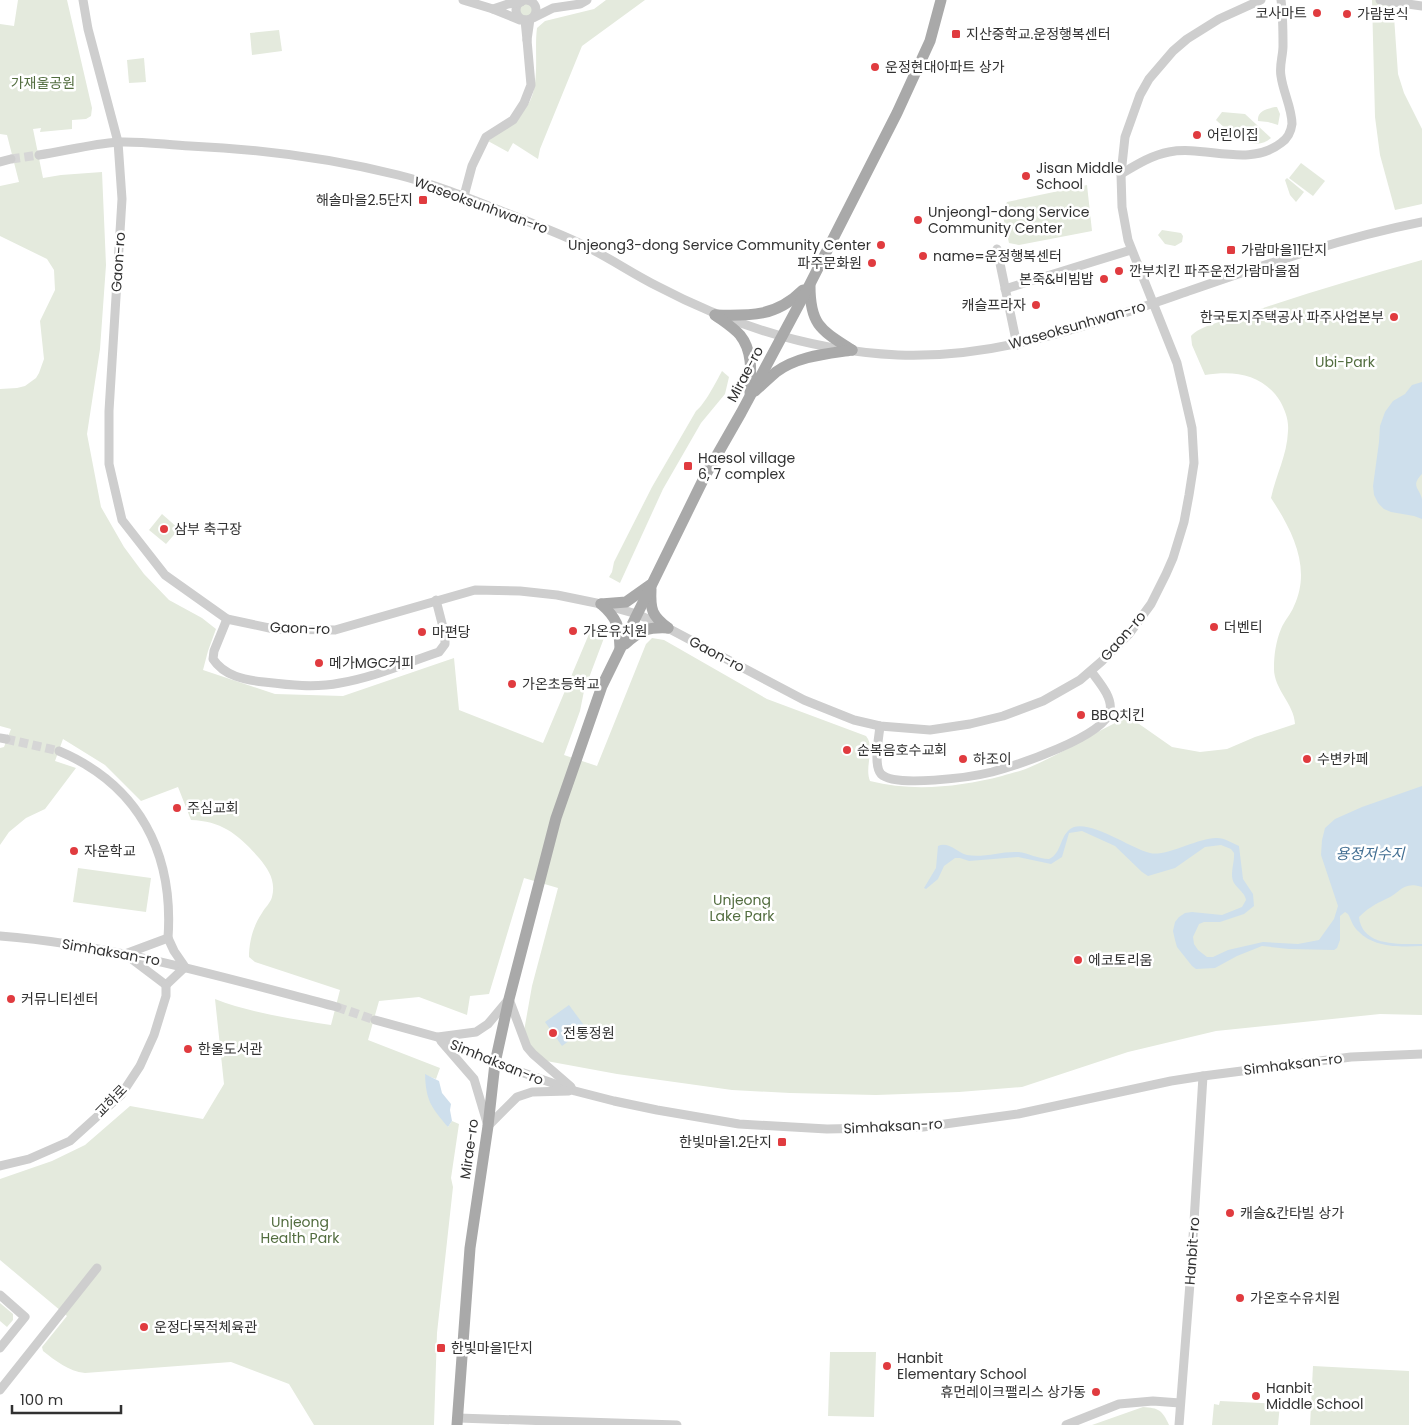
<svg xmlns="http://www.w3.org/2000/svg" width="1422" height="1425" font-family="Poppins,'Noto Sans KR',sans-serif">
	<rect width="100%" height="100%" fill="#fff"/>
	<g fill="#e4eadd">
		<path d="M18,0H67L92,108L91,116L86,119L72,120V129L40,132L41,128L33,129L43,178L61,175L102,172L106,265L100,349L87,434L101,507L124,547L144,574L169,600L202,618L216,629L208,651L203,670L275,694L343,696L454,658L459,710L543,743L589,634L604,638L584,691L580,711L564,755L597,766L646,644L652,638L664,640L767,699L866,736C876,748 864,766 870,781C913,792 959,787 1002,776C1010,773 1019,772 1028,768C1062,754 1092,733 1126,718L1132,719L1172,747L1200,752L1227,749L1255,737L1295,724C1294,703 1273,689 1274,667C1274,655 1276,641 1281,629C1284,621 1291,614 1294,606C1312,568 1292,530 1271,498C1276,474 1287,456 1288,431C1289,420 1285,410 1280,401C1263,374 1235,370 1205,375L1192,345L1191,336C1199,326 1227,320 1240,316C1300,295 1361,277 1422,260V1015L1380,1014L1216,1031L1128,1052L1022,1087L959,1092L876,1095L790,1093L732,1090L617,1074L541,1060L535,1056L524,1031L532,986L558,888L524,878L489,994L470,996L467,1015L419,997L379,1001L368,1040L440,1068L436,1079L425,1075L448,1127L452,1121L459,1124L451,1178L453,1187L437,1333L434,1425H314L289,1384L231,1362L85,1373C68,1371 56,1361 43,1351L42,1347L67,1316L0,1260V1179L52,1161L85,1145L130,1106L203,1119L224,1084L215,999C251,1013 292,1019 331,1025L340,990L255,962L249,957C249,942 253,926 262,913C265,907 270,904 272,897C276,881 269,870 259,858C239,835 222,821 191,820L178,787L141,801L105,765L63,739L55,761L76,768L45,809L26,818L9,832L0,845V748L4,747L11,729L0,726V389L17,388L25,386L36,378L39,373L44,359L40,321L55,290L54,270L47,259L0,236V186L19,182L7,135L0,134V24L14,26Z"/>
		<path d="M606,0H645L582,46L540,149L538,159L513,143L508,152L488,141C502,129 522,117 530,101C540,80 534,50 537,28L545,21L594,9Z"/>
		<path d="M1372,0H1408L1393,2L1398,74L1404,93L1422,129V204L1395,210L1380,155L1375,117Z"/>
		<circle cx="526" cy="10" r="7"/>
		<path d="M279,30L282,51L252,55L250,33Z"/>
		<path d="M144,58L146,82L129,83L127,60Z"/>
		<path d="M1275,107H1277L1280,114L1278,125L1268,122L1258,121C1257,111 1266,109 1275,107Z"/>
		<path d="M1222,112L1245,114L1271,138C1254,154 1229,132 1216,120Z"/>
		<path d="M1301,163L1325,181L1313,196L1289,178Z"/>
		<path d="M1287,178L1304,192L1296,202L1290,195L1285,180Z"/>
		<path d="M1087,185L1092,231L1019,245L1009,243L1002,212L1007,202Z"/>
		<path d="M1162,230L1181,233L1183,236L1182,242L1175,246L1165,244L1158,235Z"/>
		<path d="M722,371L729,377L725,394L701,423L663,489L620,583L609,577L612,572L614,562L652,487L696,411C705,404 716,382 722,371Z"/>
		<path d="M162,514L179,529L166,544L149,530Z"/>
		<path d="M78,868L151,878L146,912L73,902Z"/>
		<path d="M0,1303L13,1314V1320L7,1327L0,1321Z"/>
		<path d="M830,1352H876L874,1417L828,1416Z"/>
		<path d="M1313,1366L1409,1371V1425H1310Z"/>
		<path d="M1220,1401L1280,1404L1278,1425H1212L1214,1404L1219,1405Z"/>
		<path d="M1143,1407C1159,1408 1162,1410 1169,1425H1092Z"/>
	</g>
	<g fill="#cedfec">
		<path d="M1422,382V474C1410,486 1420,489 1422,499C1422,505 1422,513 1422,519L1414,516L1391,512L1384,509L1378,503L1374,495L1373,486L1379,442L1380,426L1385,412L1393,401L1405,394L1412,385Z"/>
		<path d="M1422,786V887C1402,881 1401,893 1386,899C1375,904 1367,909 1359,917C1362,947 1400,944 1422,944V946C1400,947 1374,948 1358,931C1353,927 1351,919 1348,914L1345,912L1340,916V940L1337,948L1334,950L1289,949L1262,946L1237,956L1215,968L1196,969L1192,966L1177,947L1175,940L1173,931L1175,922L1179,917L1185,913L1192,912L1222,915L1242,907L1246,900C1245,893 1238,889 1234,883C1229,874 1235,862 1234,853L1231,849L1221,845L1205,847L1175,868L1148,876L1142,872L1115,846L1082,831L1069,833L1062,857L1051,864L1018,857L969,861L960,858H955L944,866L938,879L926,889L924,888L936,868L938,846C948,841 957,852 967,855C984,858 1001,851 1018,852C1029,853 1038,859 1049,859C1063,853 1059,833 1074,827C1092,821 1131,848 1150,853C1166,857 1200,837 1217,838C1225,838 1232,843 1239,846L1243,879L1253,894L1254,906L1244,914L1220,922H1204L1199,924L1193,937L1194,944L1198,950L1207,957H1213L1228,950L1263,942L1298,944L1319,940L1334,919L1338,906L1321,855L1322,840L1325,828L1335,819L1362,807Z"/>
		<path d="M569,1005L586,1028L562,1046L545,1022Z"/>
		<path d="M425,1074L439,1081L442,1093L451,1104L450,1110L452,1121L448,1127C431,1107 426,1101 425,1074Z"/>
	</g>
	<g fill="none" stroke-linecap="round" stroke-linejoin="round">
		<g stroke="#d6d6d6" stroke-width="9" stroke-dasharray="9 4.5" stroke-linecap="butt">
			<path d="M11,159L39,155"/>
			<path d="M6,739L59,751"/>
			<path d="M337,1007L375,1020"/>
		</g>
		<g stroke="#cecece" stroke-width="9">
			<circle cx="526" cy="10" r="10"/>
			<path d="M83,0L88,29L118,142L122,199L109,411V464L122,520L165,575L227,619L274,629L335,630L475,590L520,591L557,595L601,604L637,614L664,626L804,700L854,720L880,726L930,730L970,724L1003,716L1043,701L1080,680L1102,661L1129,634L1151,604L1166,574L1173,558L1184,522L1189,495L1194,463L1192,428L1177,363L1128,240L1122,207L1121,174L1125,137L1140,95L1149,79L1173,51L1187,39L1219,19L1261,0"/>
			<path d="M463,0L493,9"/>
			<path d="M1380,0L1422,6"/>
			<path d="M521,2L508,4L493,9L520,20H525L527,40L530,19"/>
			<path d="M533,18L553,8L580,4L587,0"/>
			<path d="M39,155C65,151 92,144 118,142C142,141 167,145 190,146C260,149 330,158 398,175C438,185 476,201 514,216C536,225 559,233 581,244C607,256 631,273 657,286C733,326 811,351 898,355C999,359 1092,324 1186,292C1264,265 1341,238 1422,222"/>
			<path d="M0,162L11,159"/>
			<path d="M1121,174C1136,165 1152,155 1169,152C1205,145 1249,168 1281,143C1287,139 1291,132 1292,124C1292,108 1283,92 1281,76C1279,66 1283,56 1283,46C1283,31 1283,15 1281,0"/>
			<path d="M464,196L472,166L486,137L513,120L524,103L531,85L527,40"/>
			<path d="M997,249L1017,345"/>
			<path d="M1005,289L1131,250"/>
			<path d="M227,619L214,651L213,659C224,676 245,680 264,682C289,685 315,688 340,683C375,677 406,663 439,652L445,644V635L436,600"/>
			<path d="M880,726C879,737 873,765 881,774C895,788 972,777 992,772C1017,765 1104,737 1110,711C1113,697 1098,681 1091,671"/>
			<path d="M0,738L6,739"/>
			<path d="M59,751C139,785 174,853 168,938"/>
			<path d="M0,936C115,945 226,978 337,1007"/>
			<path d="M168,938L174,951L185,967L166,985L125,954Z"/>
			<path d="M375,1020L437,1037L495,1063L575,1091L614,1101L657,1110L739,1124L827,1129L923,1127L1018,1114L1171,1081L1203,1076L1351,1057L1422,1054"/>
			<path d="M438,1037L476,1032L488,1024L509,999L527,1047L533,1054L571,1087"/>
			<path d="M441,1041L474,1079L488,1126L517,1097L532,1092L569,1091"/>
			<path d="M0,1166L29,1159L70,1141L121,1095L140,1066L154,1035L166,996V985"/>
			<path d="M0,1295L25,1317L0,1348"/>
			<path d="M0,1390L97,1268"/>
			<path d="M458,1418L677,1425"/>
			<path d="M1066,1425L1119,1404L1153,1401L1180,1403"/>
			<path d="M1179,1425L1191,1270L1203,1076"/>
		</g>
		<g stroke="#a9a9a9" stroke-width="11">
			<path d="M810,286C810,325 821,330 852,350"/>
			<path d="M715,315C750,316 776,317 803,290"/>
			<path d="M715,315C723,321 733,327 740,335C753,351 751,373 750,393"/>
			<path d="M755,391C762,385 769,378 776,372C798,356 826,354 852,350"/>
			<path d="M651,589C650,610 652,616 668,628"/>
			<path d="M601,604L626,602L650,585"/>
			<path d="M601,604C618,619 619,626 620,648"/>
			<path d="M625,644C641,630 647,627 668,628"/>
			<path d="M457,1425L470,1248L488,1126L495,1063L509,999L556,818L602,686L705,476L741,413L810,284L897,113L930,41L941,0"/>
		</g>
	</g>
	<g fill="#e03b3f" stroke="#fff" stroke-width="2">
		<circle cx="1317" cy="13" r="5"/>
		<circle cx="1347" cy="14" r="5"/>
		<rect x="951" y="29" width="10" height="10" rx="2.5"/>
		<circle cx="875" cy="67" r="5"/>
		<circle cx="1197" cy="135" r="5"/>
		<circle cx="1026" cy="176" r="5"/>
		<rect x="418" y="195" width="10" height="10" rx="2.5"/>
		<circle cx="918" cy="220" r="5"/>
		<circle cx="881" cy="245" r="5"/>
		<rect x="1226" y="245" width="10" height="10" rx="2.5"/>
		<circle cx="923" cy="256" r="5"/>
		<circle cx="872" cy="263" r="5"/>
		<circle cx="1119" cy="271" r="5"/>
		<circle cx="1104" cy="279" r="5"/>
		<circle cx="1036" cy="305" r="5"/>
		<circle cx="1394" cy="317" r="5"/>
		<rect x="683" y="461" width="10" height="10" rx="2.5"/>
		<circle cx="164" cy="529" r="5"/>
		<circle cx="1214" cy="627" r="5"/>
		<circle cx="573" cy="631" r="5"/>
		<circle cx="422" cy="632" r="5"/>
		<circle cx="319" cy="663" r="5"/>
		<circle cx="512" cy="684" r="5"/>
		<circle cx="1081" cy="715" r="5"/>
		<circle cx="847" cy="750" r="5"/>
		<circle cx="963" cy="759" r="5"/>
		<circle cx="1307" cy="759" r="5"/>
		<circle cx="177" cy="808" r="5"/>
		<circle cx="74" cy="851" r="5"/>
		<circle cx="1078" cy="960" r="5"/>
		<circle cx="11" cy="999" r="5"/>
		<circle cx="553" cy="1033" r="5"/>
		<circle cx="188" cy="1049" r="5"/>
		<rect x="777" y="1137" width="10" height="10" rx="2.5"/>
		<circle cx="1230" cy="1213" r="5"/>
		<circle cx="1240" cy="1298" r="5"/>
		<circle cx="144" cy="1327" r="5"/>
		<rect x="436" y="1343" width="10" height="10" rx="2.5"/>
		<circle cx="887" cy="1366" r="5"/>
		<circle cx="1096" cy="1392" r="5"/>
		<circle cx="1256" cy="1396" r="5"/>
	</g>
	<g text-anchor="middle" stroke-width="5" stroke-linejoin="round" paint-order="stroke">
		<g font-size="14" fill="#313131" stroke="#fff" text-anchor="start">
			<text x="1307" y="18" text-anchor="end">코사마트</text>
			<text x="1357" y="19">가람분식</text>
			<text x="966" y="39">지산중학교.운정행복센터</text>
			<text x="885" y="72">운정현대아파트 상가</text>
			<text x="1207" y="140">어린이집</text>
			<text x="1036" y="173">Jisan Middle<tspan x="1036" dy="16">School</tspan></text>
			<text x="413" y="205" text-anchor="end">해솔마을2.5단지</text>
			<text x="928" y="217">Unjeong1-dong Service<tspan x="928" dy="16">Community Center</tspan></text>
			<text x="871" y="250" text-anchor="end">Unjeong3-dong Service Community Center</text>
			<text x="1241" y="255">가람마을11단지</text>
			<text x="933" y="261">name=운정행복센터</text>
			<text x="862" y="268" text-anchor="end">파주문화원</text>
			<text x="1129" y="276">깐부치킨 파주운전가람마을점</text>
			<text x="1094" y="284" text-anchor="end">본죽&amp;비빔밥</text>
			<text x="1026" y="310" text-anchor="end">캐슬프라자</text>
			<text x="1384" y="322" text-anchor="end">한국토지주택공사 파주사업본부</text>
			<text x="698" y="463">Haesol village<tspan x="698" dy="16">6, 7 complex</tspan></text>
			<text x="174" y="534">삼부 축구장</text>
			<text x="1224" y="632">더벤티</text>
			<text x="583" y="636">가온유치원</text>
			<text x="432" y="637">마편당</text>
			<text x="329" y="668">메가MGC커피</text>
			<text x="522" y="689">가온초등학교</text>
			<text x="1091" y="720">BBQ치킨</text>
			<text x="857" y="755">순복음호수교회</text>
			<text x="973" y="764">하조이</text>
			<text x="1317" y="764">수변카페</text>
			<text x="187" y="813">주심교회</text>
			<text x="84" y="856">자운학교</text>
			<text x="1088" y="965">에코토리움</text>
			<text x="21" y="1004">커뮤니티센터</text>
			<text x="563" y="1038">전통정원</text>
			<text x="198" y="1054">한울도서관</text>
			<text x="772" y="1147" text-anchor="end">한빛마을1.2단지</text>
			<text x="1240" y="1218">캐슬&amp;칸타빌 상가</text>
			<text x="1250" y="1303">가온호수유치원</text>
			<text x="154" y="1332">운정다목적체육관</text>
			<text x="451" y="1353">한빛마을1단지</text>
			<text x="897" y="1363">Hanbit<tspan x="897" dy="16">Elementary School</tspan></text>
			<text x="1266" y="1393">Hanbit<tspan x="1266" dy="16">Middle School</tspan></text>
			<text x="1086" y="1397" text-anchor="end">휴먼레이크팰리스 상가동</text>
		</g>
		<g font-size="14" fill="#526d3f" stroke="#fff">
			<text x="43" y="88">가재울공원</text>
			<text x="1345" y="367">Ubi-Park</text>
			<text x="742" y="905">Unjeong<tspan x="742" dy="16">Lake Park</tspan></text>
			<text x="300" y="1227">Unjeong<tspan x="300" dy="16">Health Park</tspan></text>
		</g>
		<g font-size="14" fill="#313131" stroke="#fff">
			<text transform="translate(481 205) rotate(20)" y="5">Waseoksunhwan-ro</text>
			<text transform="translate(118 262) rotate(-86)" y="5">Gaon-ro</text>
			<text transform="translate(1077 325) rotate(-16)" y="5">Waseoksunhwan-ro</text>
			<text transform="translate(745 374) rotate(-62)" y="5">Mirae-ro</text>
			<text transform="translate(300 628) rotate(2)" y="5">Gaon-ro</text>
			<text transform="translate(1123 636) rotate(-49)" y="5">Gaon-ro</text>
			<text transform="translate(717 654) rotate(28)" y="5">Gaon-ro</text>
			<text transform="translate(111 952) rotate(10)" y="5">Simhaksan-ro</text>
			<text transform="translate(497 1062) rotate(22)" y="5">Simhaksan-ro</text>
			<text transform="translate(1293 1064) rotate(-7)" y="5">Simhaksan-ro</text>
			<text transform="translate(111 1101) rotate(-46)" y="5">교하로</text>
			<text transform="translate(893 1126) rotate(-3)" y="5">Simhaksan-ro</text>
			<text transform="translate(469 1149) rotate(-82)" y="5">Mirae-ro</text>
			<text transform="translate(1192 1251) rotate(-86)" y="5">Hanbit-ro</text>
		</g>
		<g font-size="15" font-style="italic" fill="#416e92" stroke="#fff">
			<text x="1370" y="859">용정저수지</text>
		</g>
	</g>
	<path d="M12 1405v8h109v-8" fill="none" stroke="#313131" stroke-width="2.5"/>
	<text x="20" y="1405" font-size="15" fill="#313131" stroke="#ffffff" stroke-width="4" paint-order="stroke">100 m</text>
</svg>
